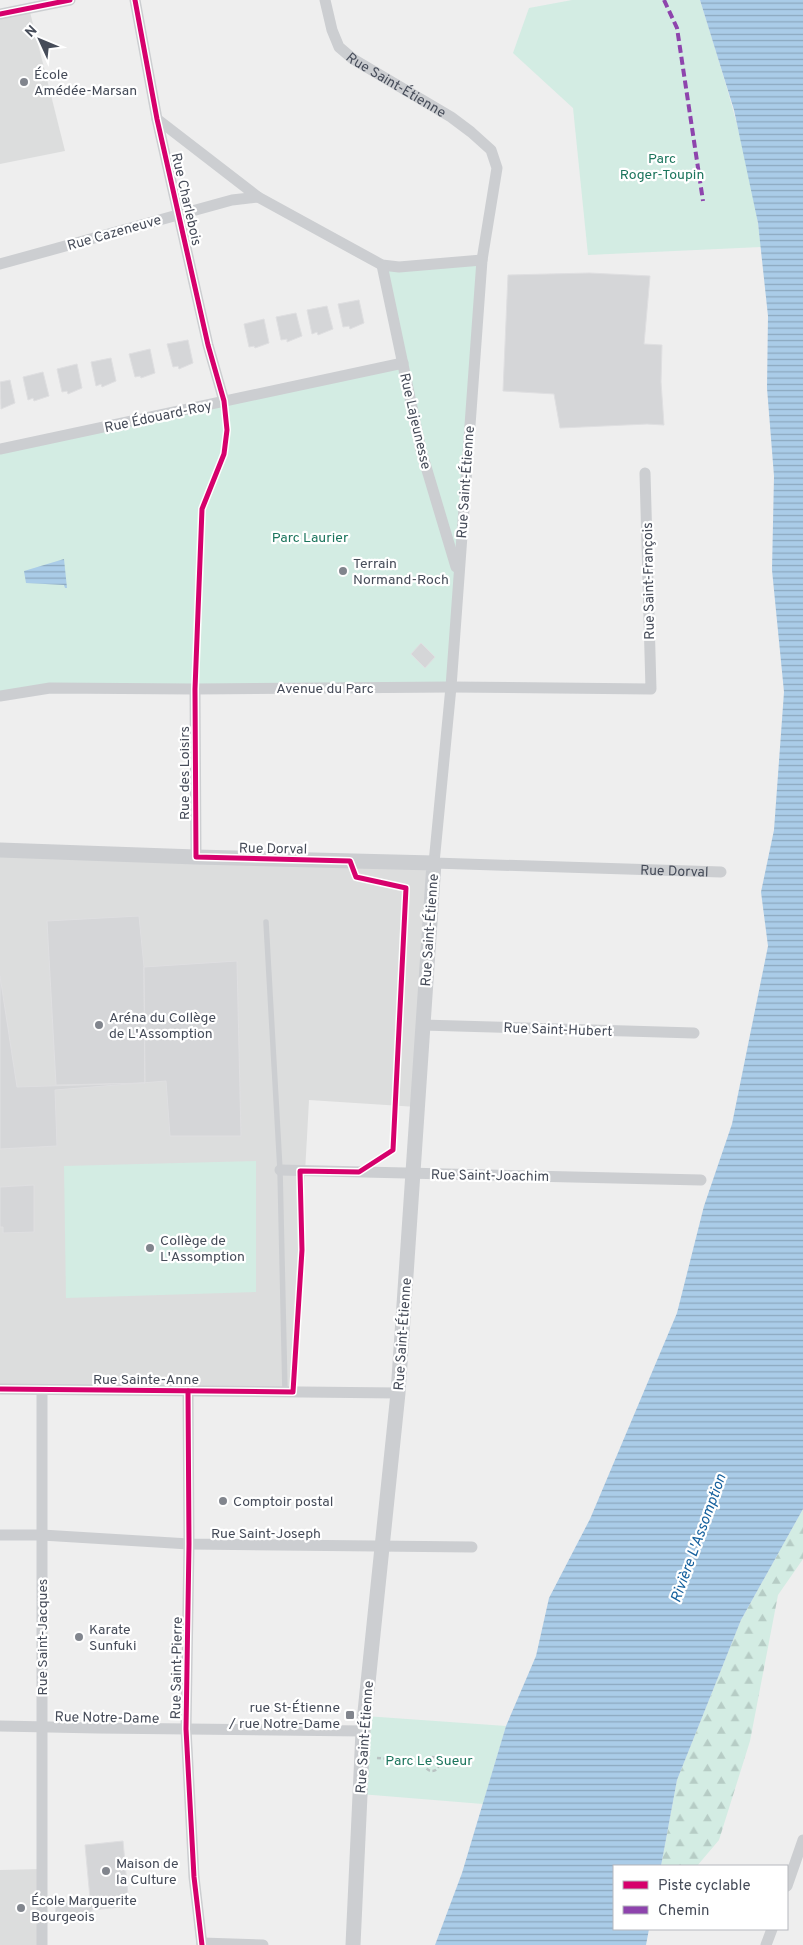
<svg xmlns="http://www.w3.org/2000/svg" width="803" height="1945" font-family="Overpass,sans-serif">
	<defs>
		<pattern id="forest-firs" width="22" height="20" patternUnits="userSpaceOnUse" patternTransform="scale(1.25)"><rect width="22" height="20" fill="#d3ece3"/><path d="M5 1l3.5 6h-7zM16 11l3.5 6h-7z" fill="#b6ccc5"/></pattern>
		<pattern id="water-rules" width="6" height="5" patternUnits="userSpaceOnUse" patternTransform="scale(1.25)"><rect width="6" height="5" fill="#aacce8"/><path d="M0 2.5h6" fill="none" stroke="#8ca8bf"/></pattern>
	</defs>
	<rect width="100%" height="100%" fill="#eee"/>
	<g fill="#dcdddd">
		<path d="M29,8L65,151L0,164V14Z"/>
		<path d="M0,850L434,863L417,1107L309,1100L293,1392L0,1388Z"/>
		<path d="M42,1869V1945H0V1870Z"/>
	</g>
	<path fill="url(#forest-firs)" d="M803,1509V1559L778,1595L750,1741L719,1840L697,1866H661L677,1780L741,1620Z"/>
	<g fill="#d3ece3">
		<path d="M572,0H700C725,81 752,163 761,247L588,255L573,108L513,53L529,8Z"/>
		<path d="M482,260L451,687L50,688L0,696V449L403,363L382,265Z"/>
		<path d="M256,1161V1292L66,1298L64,1166Z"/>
		<path d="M365,1716L506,1726L483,1804L360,1794Z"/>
	</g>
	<g fill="url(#water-rules)">
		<path d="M700,0H803V1509L741,1620L677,1780L661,1866H614V1929H649L646,1945H435L462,1873L506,1726L536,1656L549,1598L590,1519L677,1313L704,1206L732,1124L768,946L761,892L774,830L784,692L772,570L774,476L767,388L768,316L758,223L734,110Z"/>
		<path d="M64,559L67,588H65L64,585L26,583L24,571Z"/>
	</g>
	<g fill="#d5d6d8" stroke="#dfdfe1">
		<path d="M589,273L650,276L644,344L662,345L661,382L664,425L647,424L560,428L554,394L503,391L508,275Z"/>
		<path d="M359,300L364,323L350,329L349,326L343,327L338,304Z"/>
		<path d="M327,306L333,329L318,335L317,332L312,334L307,310Z"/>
		<path d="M296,313L302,336L287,342V339L281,340L276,317Z"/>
		<path d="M264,319L269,343L255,348L254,346L249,347L244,324Z"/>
		<path d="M188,340L193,363L179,369L178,366L173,367L167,344Z"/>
		<path d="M150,349L155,373L141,378L140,376L135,377L129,354Z"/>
		<path d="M111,358L116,381L102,387L101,384L96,386L91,362Z"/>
		<path d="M77,364L82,388L68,394L67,391L62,392L57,369Z"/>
		<path d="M43,372L49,396L34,401L33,398L28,400L23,377Z"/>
		<path d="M10,380L15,403L1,409L0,382Z"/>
		<path d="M421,643L435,657L425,668L411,654Z"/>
		<path d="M139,916L144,967L145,1083L56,1085L47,921Z"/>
		<path d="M237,961L241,1136H170L166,1081L55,1090L57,1146L0,1149V976L17,1087L145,1083L144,967Z"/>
		<path d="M34,1185V1232L3,1233V1227H0V1187Z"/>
		<path d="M123,1841L129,1906L92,1910V1916L56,1920L55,1901L90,1898L85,1845Z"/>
	</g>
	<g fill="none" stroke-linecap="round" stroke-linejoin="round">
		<g stroke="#b8c2c2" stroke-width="2.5" stroke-dasharray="4 2.5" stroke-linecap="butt">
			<circle cx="432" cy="1764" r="7"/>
			<path d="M377,1758L425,1762"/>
			<path d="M439,1764L469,1766"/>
		</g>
		<path stroke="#ccced1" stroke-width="5.5" d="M266,922L280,1170L285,1392"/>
		<g stroke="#ccced1" stroke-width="11">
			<path d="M135,0L157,119L208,345L224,401"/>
			<path id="s1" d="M325,0L332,30L339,47L353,59L451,117L471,132L491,150L497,168L482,260L451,687L434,863L721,872"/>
			<path d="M0,14L70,0"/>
			<path d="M157,119L258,197L382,265L399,267L482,260"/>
			<path d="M0,264L232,200L258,197"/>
			<path d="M382,265L421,450L456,567"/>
			<path d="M0,449L403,363"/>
			<path d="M195,689L196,857"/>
			<path d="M0,696L50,688L195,689L451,687L651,689L645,473"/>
			<path d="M422,1025L694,1033"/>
			<path d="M280,1170L701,1180"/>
			<path d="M0,1389L398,1393"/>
			<path d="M188,1391L189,1544L186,1729L194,1877L202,1945"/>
			<path d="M0,1535H42L189,1544L472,1547"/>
			<path d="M0,1726L98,1728L363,1731"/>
			<path d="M787,1886L803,1840"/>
			<path d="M202,1943L263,1945"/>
			<path d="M42,1945V1390"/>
			<path d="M766,1945L772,1929"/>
		</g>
		<path stroke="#ccced1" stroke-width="15" d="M0,850L196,857L434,863L398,1393L363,1731L353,1945"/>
		<path stroke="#8e44ad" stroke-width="4" stroke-dasharray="8 4" stroke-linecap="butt" d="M664,0L677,28L703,201"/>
		<defs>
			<g id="cycleway">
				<path d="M0,14L70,0"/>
				<path d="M0,1389L293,1392L302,1250L300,1171L359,1172L393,1150L406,888L356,877L350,861L196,857L195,689L202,509L224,454L227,430L224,401L208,345L157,119L135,0"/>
				<path d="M188,1391L189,1544L186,1729L194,1877L202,1945"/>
			</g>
		</defs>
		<use href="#cycleway" stroke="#fff" stroke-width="8"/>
		<use href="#cycleway" stroke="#d6006c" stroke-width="5"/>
	</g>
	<g fill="#81858d" stroke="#fff" stroke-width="2">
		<circle cx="24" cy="82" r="5"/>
		<circle cx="343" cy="571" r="5"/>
		<circle cx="99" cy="1025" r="5"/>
		<circle cx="150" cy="1248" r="5"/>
		<circle cx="223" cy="1501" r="5"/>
		<circle cx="79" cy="1637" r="5"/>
		<rect x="345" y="1710" width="10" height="10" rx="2.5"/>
		<circle cx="106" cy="1871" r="5"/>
		<circle cx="21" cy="1908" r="5"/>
	</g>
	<g text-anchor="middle" stroke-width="4.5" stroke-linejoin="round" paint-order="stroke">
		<g font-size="14" fill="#464c59" stroke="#fff" text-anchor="start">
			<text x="34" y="79">École<tspan x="34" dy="16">Amédée-Marsan</tspan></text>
			<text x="353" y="568">Terrain<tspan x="353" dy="16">Normand-Roch</tspan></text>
			<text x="109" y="1022">Aréna du Collège<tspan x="109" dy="16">de L'Assomption</tspan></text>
			<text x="160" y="1245">Collège de<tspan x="160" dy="16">L'Assomption</tspan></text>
			<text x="233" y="1506">Comptoir postal</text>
			<text x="89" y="1634">Karate<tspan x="89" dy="16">Sunfuki</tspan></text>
			<text x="340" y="1712" text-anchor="end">rue St-Étienne<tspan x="340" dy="16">/ rue Notre-Dame</tspan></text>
			<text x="116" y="1868">Maison de<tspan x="116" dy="16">la Culture</tspan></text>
			<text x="31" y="1905">École Marguerite<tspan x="31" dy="16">Bourgeois</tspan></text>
		</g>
		<g font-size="14" fill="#464c59" stroke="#fff">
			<text dy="5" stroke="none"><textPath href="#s1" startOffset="118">Rue Saint-Étienne</textPath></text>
			<text transform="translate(187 199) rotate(77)" y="5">Rue Charlebois</text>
			<text transform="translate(114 232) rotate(-16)" y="5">Rue Cazeneuve</text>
			<text transform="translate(158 416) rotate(-12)" y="5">Rue Édouard-Roy</text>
			<text transform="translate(416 421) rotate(77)" y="5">Rue Lajeunesse</text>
			<text transform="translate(465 482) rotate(-86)" y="5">Rue Saint-Étienne</text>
			<text transform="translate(648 581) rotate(-91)" y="5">Rue Saint-François</text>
			<text x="325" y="693">Avenue du Parc</text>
			<text transform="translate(184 773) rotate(-90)" y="5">Rue des Loisirs</text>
			<text transform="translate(273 848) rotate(1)" y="5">Rue Dorval</text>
			<text dy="5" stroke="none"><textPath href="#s1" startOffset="1191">Rue Dorval</textPath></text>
			<text transform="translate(429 930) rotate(-86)" y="5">Rue Saint-Étienne</text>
			<text transform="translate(558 1029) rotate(2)" y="5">Rue Saint-Hubert</text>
			<text transform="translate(490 1175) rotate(1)" y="5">Rue Saint-Joachim</text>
			<text transform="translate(402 1334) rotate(-86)" y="5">Rue Saint-Étienne</text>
			<text x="146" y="1384">Rue Sainte-Anne</text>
			<text x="266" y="1538">Rue Saint-Joseph</text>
			<text transform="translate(42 1637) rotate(-90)" y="5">Rue Saint-Jacques</text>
			<text transform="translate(176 1668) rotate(-89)" y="5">Rue Saint-Pierre</text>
			<text transform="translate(107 1717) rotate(1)" y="5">Rue Notre-Dame</text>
			<text transform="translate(364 1737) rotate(-86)" y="5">Rue Saint-Étienne</text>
		</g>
		<g font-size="14" fill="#1c755d" stroke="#fff">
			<text x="662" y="163">Parc<tspan x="662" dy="16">Roger-Toupin</tspan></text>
			<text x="310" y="542">Parc Laurier</text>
			<text x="429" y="1765">Parc Le Sueur</text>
		</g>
		<g font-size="15" font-style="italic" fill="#15609d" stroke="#fff">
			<text transform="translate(698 1538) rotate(-70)" y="5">Rivière L'Assomption</text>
		</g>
	</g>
	<rect x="613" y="1865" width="175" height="65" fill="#ffffff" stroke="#b5b7bd"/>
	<rect x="623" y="1881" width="25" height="8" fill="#d6006c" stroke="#b5b7bd"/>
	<text x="658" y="1890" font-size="15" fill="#464c59">Piste cyclable</text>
	<rect x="623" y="1906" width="25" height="8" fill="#8e44ad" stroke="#b5b7bd"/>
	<text x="658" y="1915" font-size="15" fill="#464c59">Chemin</text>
	<g transform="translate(40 40) rotate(314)" stroke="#ffffff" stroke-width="4" paint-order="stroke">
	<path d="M0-4L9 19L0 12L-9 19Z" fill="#464c59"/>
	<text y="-8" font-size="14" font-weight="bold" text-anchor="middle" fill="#464c59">N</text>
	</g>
</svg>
